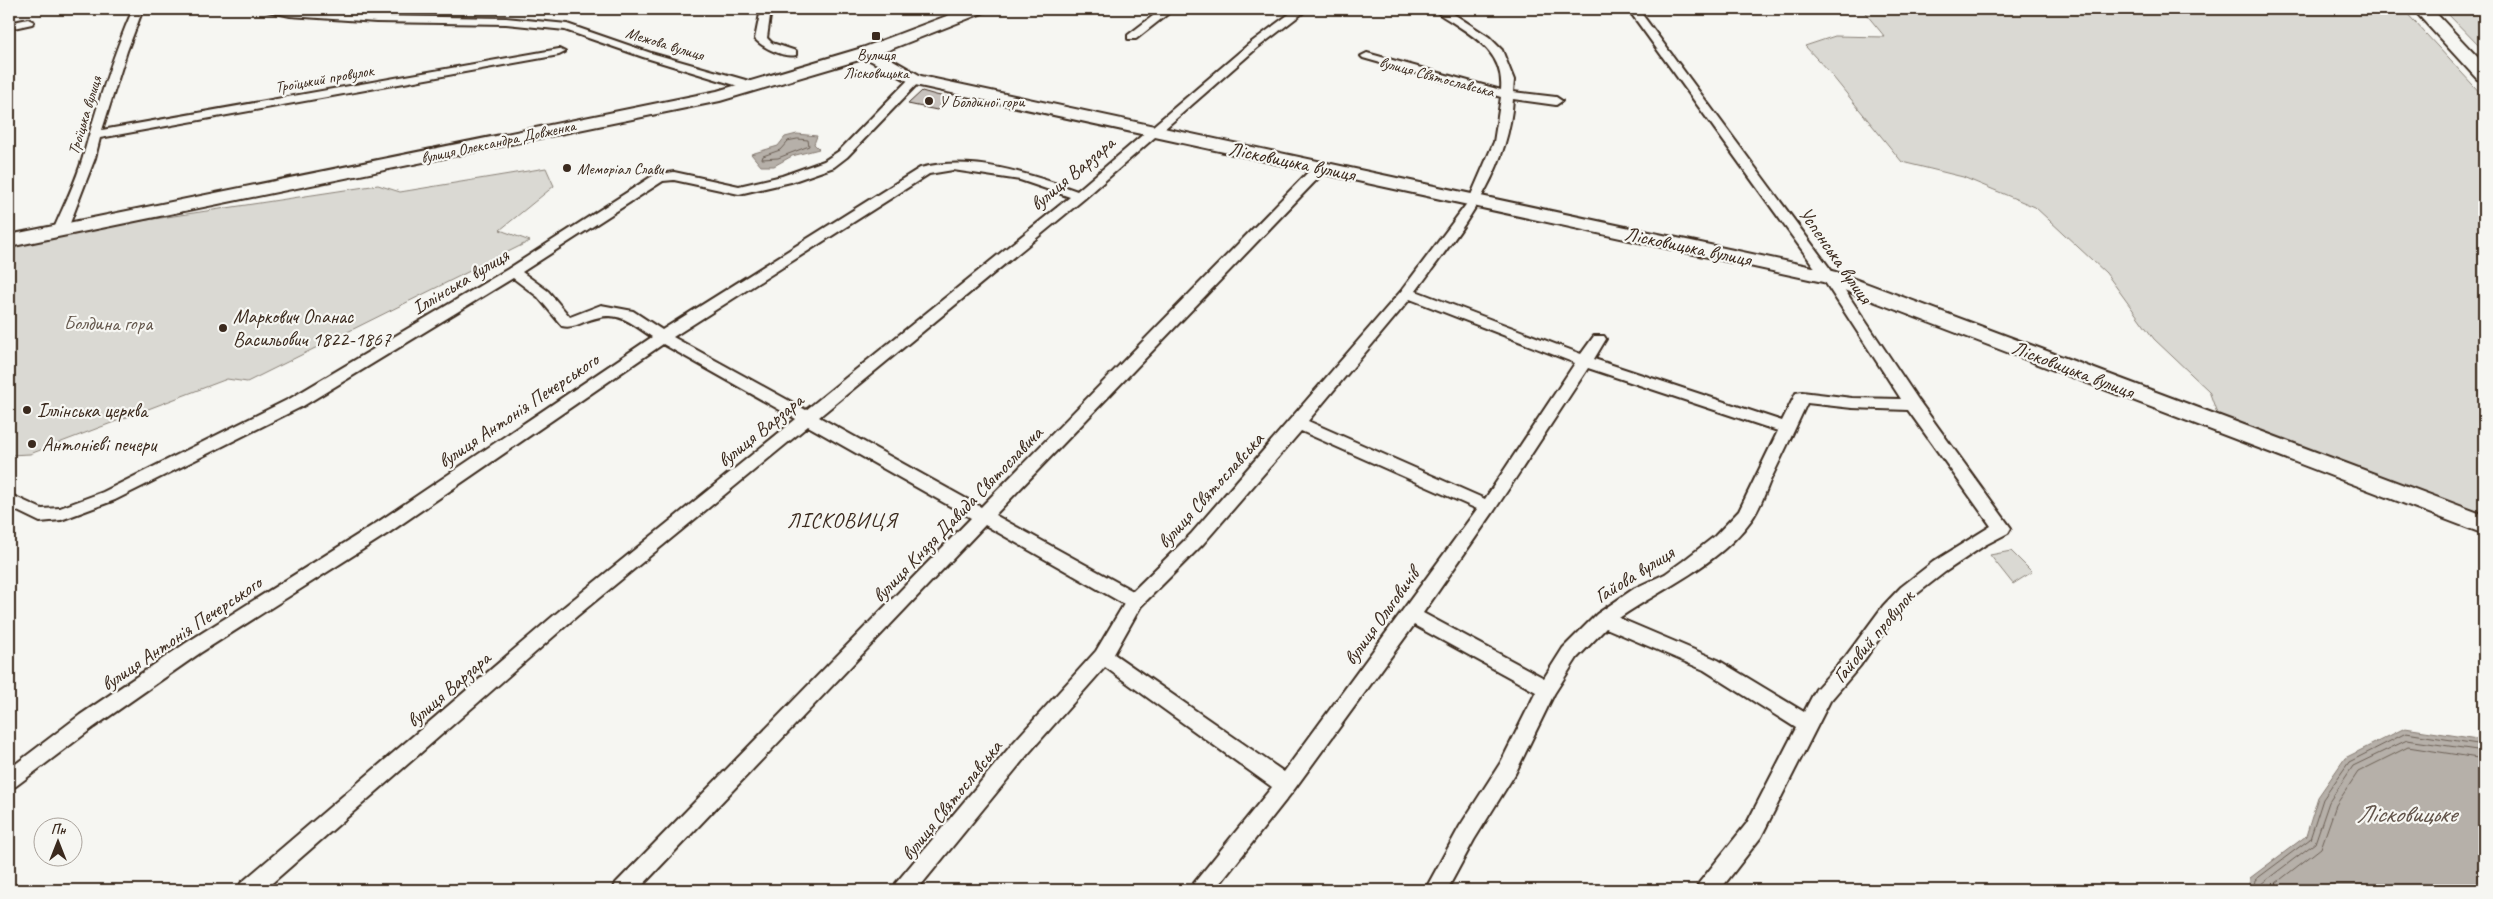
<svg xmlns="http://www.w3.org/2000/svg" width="2493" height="899" font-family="Caveat,sans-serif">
	<rect width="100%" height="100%" fill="#f6f6f2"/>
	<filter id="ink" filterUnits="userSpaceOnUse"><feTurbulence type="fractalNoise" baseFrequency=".02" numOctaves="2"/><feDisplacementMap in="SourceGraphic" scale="10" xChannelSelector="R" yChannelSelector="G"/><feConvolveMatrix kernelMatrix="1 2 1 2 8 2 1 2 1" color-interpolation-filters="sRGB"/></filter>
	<g filter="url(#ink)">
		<g fill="#dad9d3" stroke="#8a8278">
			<path d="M1862,9H2403L2484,97V516L2218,416L2209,391L2154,339L2106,273L2035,207L1963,177L1902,162L1829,72L1805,46L1835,36L1885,37Z"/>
			<path d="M2443,9H2484V51Z"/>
			<path d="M546,168L554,186L500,230L530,241L247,382L227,379L30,454L9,455V247L121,224L378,185L400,192Z"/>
			<path d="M2011,551L2032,572L2013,584L1990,555Z"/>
		</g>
		<g fill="#b6b0a9" stroke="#857a71">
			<path d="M797,134L817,136L814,144L819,149L792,156L774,166H761L751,154L778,146L785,137Z"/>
			<path d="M2405,728L2484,740V890H2248L2250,878L2306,836L2318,797L2345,758Z"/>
		</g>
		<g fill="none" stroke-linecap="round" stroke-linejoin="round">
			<g stroke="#6c6056" stroke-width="1">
				<path d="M798,139L808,140L809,146L778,158L762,159L763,156L780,150L788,141Z"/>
				<path d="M2253,890L2255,880L2310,839L2323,799L2349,762L2406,733L2484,745"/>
				<path d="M2260,890L2261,884L2315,843L2329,802L2353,766L2407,740L2484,751"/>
				<path d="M2267,890L2321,848L2336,805L2358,772L2408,747L2484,759"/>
			</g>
		</g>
		<path fill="#c8c3be" stroke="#3b2a1e" d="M922,91L936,95L950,98L937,110L908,104Z"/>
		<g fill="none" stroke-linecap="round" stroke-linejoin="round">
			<defs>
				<g id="street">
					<path d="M133,9H143L127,51L102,130L559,49L565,52L559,55L100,138L95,158L67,231L60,235L55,234L53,231C63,207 76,182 83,157C97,106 112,57 133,9Z"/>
					<path d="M266,9L376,16L506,18L567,24L651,53L756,83L758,86L756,89H748L643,57L565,30L506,24L376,22L290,16L267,11Z"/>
					<path d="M761,9H771L767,38L772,43L796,51V55C784,58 763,48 755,39Z"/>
					<path d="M1162,9H1174L1136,39H1128V35Z"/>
					<path d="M1296,9H1308L1257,48L1084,199L819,417L981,507L1316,164H1326L1327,167L1326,170L995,515L1133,591L1191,534L1402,290L1468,202L1494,142L1501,97L1363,58L1361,56L1367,53L1501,90C1504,55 1478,39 1452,22C1446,18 1438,14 1434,9H1446L1489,37L1502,50L1514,80L1513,92L1556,97L1562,101L1556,105L1513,99C1508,176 1459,232 1416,291L1581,354L1594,336H1604L1606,339L1594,359L1782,421L1796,393L1802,392L1852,398L1901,399L1823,279L1628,9H1638L1834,274L1919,401L2011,528L2008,533L1985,545L1945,572L1913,597L1895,616L1860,666L1830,701L1761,837L1720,890H1696L1699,883L1747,823L1796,728L1704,670L1606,628L1577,658L1554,694L1515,774L1474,840L1447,890H1425L1460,826L1501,762L1536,692L1414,625L1293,791L1215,890H1191L1194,883L1272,787L1105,667L1028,754L917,890H893L896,883L1014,742L1096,651L1124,604L985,525L638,890H613L616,883L971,518L808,426L577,616L264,890H238L241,883L565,606L796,419L663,344L390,532L200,653L94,727L16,786L9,789V769L80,715L186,643L378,522L652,337C625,319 617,309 584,322C577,325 570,328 562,326L538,297L513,278L303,406L115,500L61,520L40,522L9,507V494L42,509L60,508L103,492L291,398L508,269L654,175L674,172L739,186L782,176L824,161L839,151L911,77H919L921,80L847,157L834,167L791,182L739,194L674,180L663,181L522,272L548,291L570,317L601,305L633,311L662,330L920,168C973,155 1027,173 1077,191L1249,44ZM953,170L1020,180L1070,197L806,410L673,337L929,174ZM1410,299L1575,363L1485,499L1308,421ZM1588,368L1778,431L1739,511L1715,536L1683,561L1665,574L1635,588L1597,614L1563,648L1544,678L1423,613L1494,511ZM1807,403L1852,408L1908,410L1991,526L1933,562L1901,587L1883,606L1846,656L1816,689L1804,712L1718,660L1619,618C1664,587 1719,565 1752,519C1760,508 1765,493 1770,481C1783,454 1795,429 1807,403ZM1301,431L1477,509L1284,772L1114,654L1141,606L1203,544Z"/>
					<path d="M28,19L34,22L32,24L9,29V23Z"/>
				</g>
				<path id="secondary" d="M965,9H987L985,12L881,53L921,76L1836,272L2484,515V534L1823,282L915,85L866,58L720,101L9,247V235L717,91L862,48Z"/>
				<path id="primary" d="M2413,9H2432L2484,64V81L2477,79Z"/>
			</defs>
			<use href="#street" stroke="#3b2a1e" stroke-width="4"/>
			<use href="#secondary" stroke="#3b2a1e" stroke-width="4"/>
			<use href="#primary" stroke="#3b2a1e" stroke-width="4"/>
			<use href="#street" fill="#f6f6f2" fill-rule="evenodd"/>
			<use href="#secondary" fill="#f6f6f2" fill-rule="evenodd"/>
			<use href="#primary" fill="#f6f6f2" fill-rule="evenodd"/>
		</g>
	</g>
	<g fill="#3b2a1e" stroke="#f6f6f2" stroke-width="2">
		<rect x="871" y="31" width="10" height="10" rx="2.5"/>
		<circle cx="929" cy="101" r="5"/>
		<circle cx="567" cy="168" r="5"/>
		<circle cx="223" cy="328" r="5"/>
		<circle cx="27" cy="410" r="5"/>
		<circle cx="32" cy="444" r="5"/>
	</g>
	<g text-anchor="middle" stroke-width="4.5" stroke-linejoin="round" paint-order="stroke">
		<g font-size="16" fill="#3b2a1e" stroke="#f6f6f2">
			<text transform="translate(665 43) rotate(17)" y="6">Межова вулиця</text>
			<text transform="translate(1437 76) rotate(15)" y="6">вулиця Святославська</text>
			<text transform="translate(324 78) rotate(-10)" y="6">Троїцький провулок</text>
			<text transform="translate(84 115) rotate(-73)" y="6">Троїцька вулиця</text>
			<text transform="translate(498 141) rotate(-12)" y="6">вулиця Олександра Довженка</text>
		</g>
		<g font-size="16" fill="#3b2a1e" stroke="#f6f6f2" text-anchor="start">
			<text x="876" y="60" text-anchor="middle">Вулиця<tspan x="876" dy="18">Лісковицька</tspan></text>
			<text x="939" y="107">У Болдиної гори</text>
			<text x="577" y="174">Меморіал Слави</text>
		</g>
		<g font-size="20" fill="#3b2a1e" stroke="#f6f6f2">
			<text transform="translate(1292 161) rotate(12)" y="7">Лісковицька вулиця</text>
			<text transform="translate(1072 173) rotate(-40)" y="7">вулиця Варзара</text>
			<text transform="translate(1688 246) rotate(12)" y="7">Лісковицька вулиця</text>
			<text transform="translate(1836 255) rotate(55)" y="7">Успенська вулиця</text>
			<text transform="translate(460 281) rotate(-31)" y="7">Іллінська вулиця</text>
			<text transform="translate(2073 369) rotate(21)" y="7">Лісковицька вулиця</text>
			<text transform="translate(518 410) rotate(-34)" y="7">вулиця Антонія Печерського</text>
			<text transform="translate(760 430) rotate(-39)" y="7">вулиця Варзара</text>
			<text transform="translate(1210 490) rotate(-48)" y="7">вулиця Святославська</text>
			<text transform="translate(957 514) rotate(-46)" y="7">вулиця Князя Давида Святославича</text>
			<text transform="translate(1634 574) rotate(-32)" y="7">Гайова вулиця</text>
			<text transform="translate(1381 616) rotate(-54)" y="7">вулиця Ольговичів</text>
			<text transform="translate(181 633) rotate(-34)" y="7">вулиця Антонія Печерського</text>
			<text transform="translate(1873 636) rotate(-50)" y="7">Гайовий провулок</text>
			<text transform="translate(448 689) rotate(-41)" y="7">вулиця Варзара</text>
			<text transform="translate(951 800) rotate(-51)" y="7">вулиця Святославська</text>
		</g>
		<g font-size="20" fill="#3b2a1e" stroke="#f6f6f2" text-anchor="start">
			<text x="233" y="323">Маркович Опанас<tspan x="233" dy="23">Васильович 1822-1867</tspan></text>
			<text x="37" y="417">Іллінська церква</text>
			<text x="42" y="451">Антонієві печери</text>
		</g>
		<g font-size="20" fill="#63564b" stroke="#f6f6f2">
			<text x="108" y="330">Болдина гора</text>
		</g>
		<g font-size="21" letter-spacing="1" fill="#3b2a1e" stroke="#f6f6f2">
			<text x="842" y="527">ЛІСКОВИЦЯ</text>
		</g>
		<g font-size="25" font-style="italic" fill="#605248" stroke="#f6f6f2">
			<text x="2406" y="822">Лісковицьке</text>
		</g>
	</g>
	<rect width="2493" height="899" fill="none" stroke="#f6f6f2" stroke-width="30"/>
	<rect x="15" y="15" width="2463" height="869" fill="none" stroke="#3b2a1e" stroke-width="2" filter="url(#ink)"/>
	<g transform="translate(58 842)"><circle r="24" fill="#f6f6f2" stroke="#aba49d"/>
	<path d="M0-4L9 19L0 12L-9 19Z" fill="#3b2a1e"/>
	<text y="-8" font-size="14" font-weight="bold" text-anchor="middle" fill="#3b2a1e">Пн</text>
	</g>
</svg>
